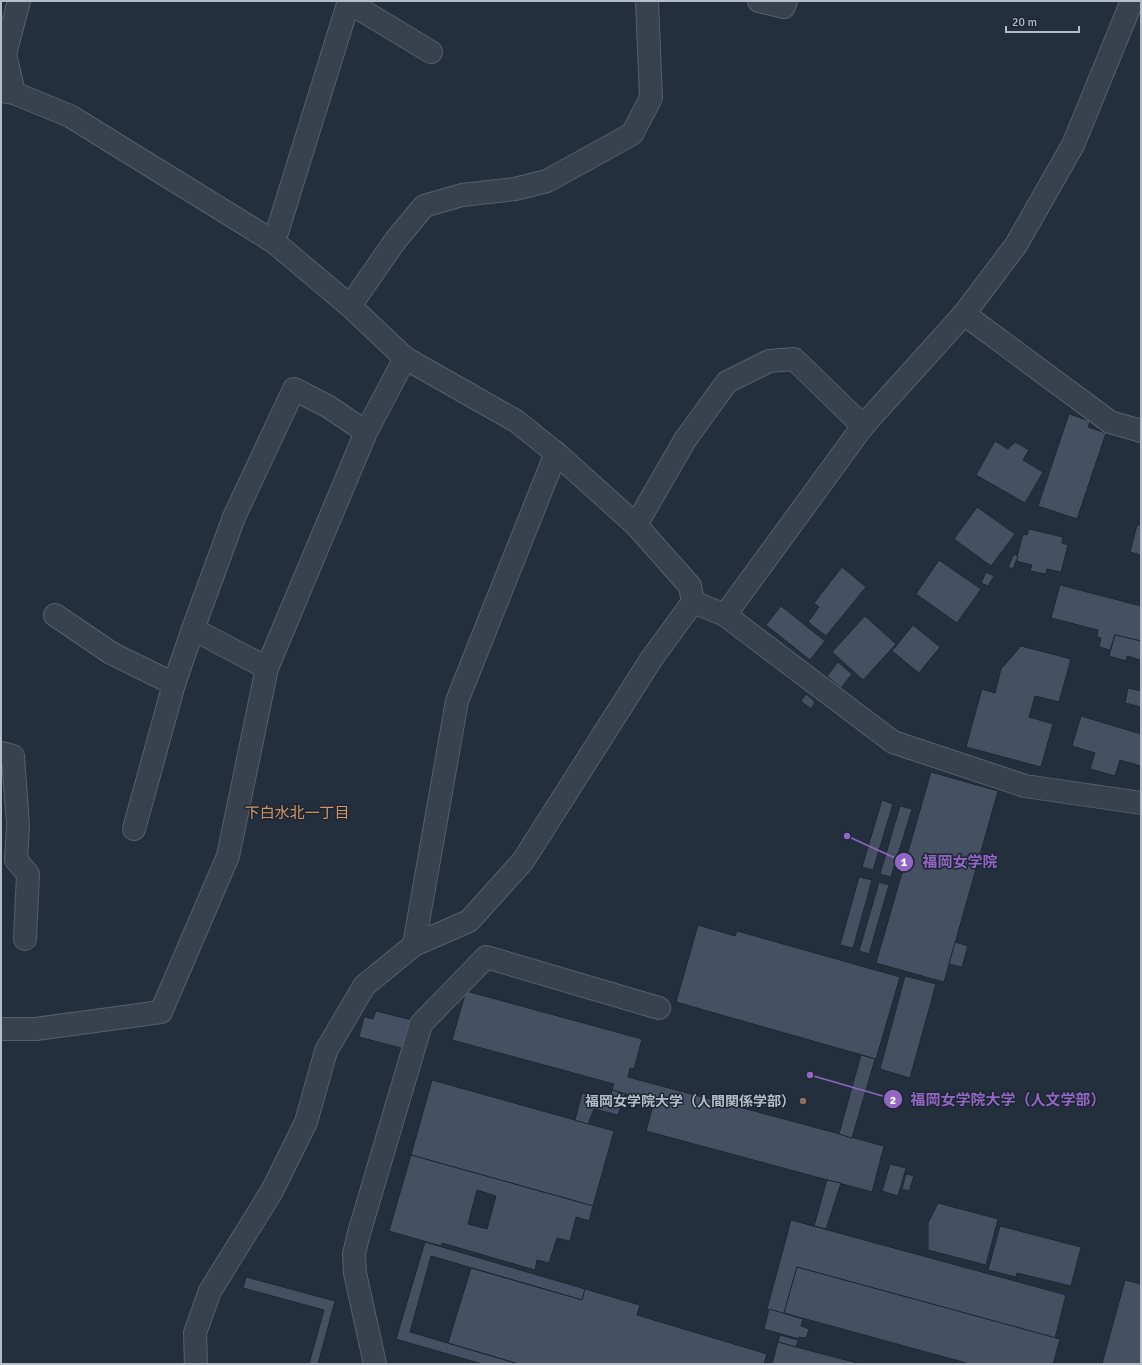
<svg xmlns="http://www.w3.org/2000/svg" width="1142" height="1365" font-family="Signika,'Noto Sans JP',sans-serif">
	<rect width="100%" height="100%" fill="#242f3e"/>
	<g fill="#455162" stroke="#1f2835" fill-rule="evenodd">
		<path d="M1069,414L1090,421L1088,427L1106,433L1077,519L1038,506Z"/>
		<path d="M995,441L1008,449L1015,442L1029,450L1023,460L1043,472L1025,503L976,475Z"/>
		<path d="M977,507L1015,534L991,566L954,539Z"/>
		<path d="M1137,525H1141V555L1130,552Z"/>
		<path d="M1029,529L1063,537L1062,543L1068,545L1061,572L1047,569L1046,574L1030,571L1032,565L1016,561L1023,534L1027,535Z"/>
		<path d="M1014,554L1018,556L1013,569L1008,567Z"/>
		<path d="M939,560L981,589L957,623L916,594Z"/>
		<path d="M842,567L866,587L826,636L808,622L819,607L814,603Z"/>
		<path d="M986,572L994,576L988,586L981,583Z"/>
		<path d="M1060,585L1141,606V641L1115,635L1110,650L1099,647L1101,638L1097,637L1098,630L1051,618Z"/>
		<path d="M781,606L825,641L810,660L766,625Z"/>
		<path d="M865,616L896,644L863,680L832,652Z"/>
		<path d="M913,625L940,647L919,673L892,651Z"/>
		<path d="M1115,635L1141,641V660L1127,656L1126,661L1109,656Z"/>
		<path d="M1021,646L1071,659L1059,702L1035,696L1029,717L1053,724L1041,767L966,747L982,689L995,693L1001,669Z"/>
		<path d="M838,662L852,674L841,688L827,676Z"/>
		<path d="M1128,688L1141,691V707L1125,703Z"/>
		<path d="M806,694L815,702L811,709L801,701Z"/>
		<path d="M1081,716L1141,734V766L1120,760L1115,776L1090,769L1095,753L1072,746Z"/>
		<path d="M931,772L998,791L944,982L876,963Z"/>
		<path d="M882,800L893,804L873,870L862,867Z"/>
		<path d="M900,806L912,809L891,877L880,874Z"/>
		<path d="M859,877L872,880L853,948L840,945Z"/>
		<path d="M879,882L889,885L869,954L859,951Z"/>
		<path d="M698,925L735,936L737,931L900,977L876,1059L676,1002Z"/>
		<path d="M955,942L968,946L962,967L949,964Z"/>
		<path d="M905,976L936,984L910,1078L880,1069Z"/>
		<path d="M466,991L642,1039L634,1069L630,1068L628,1077L884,1146L872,1192L646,1131L654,1102L612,1090L614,1084L452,1040Z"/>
		<path d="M376,1011L412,1020L405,1049L359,1037L364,1017L373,1019Z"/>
		<path d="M861,1055L875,1059L852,1138L839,1134Z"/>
		<path d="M432,1080L614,1131L593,1206L411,1155Z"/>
		<path d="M612,1090L625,1094L618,1115L594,1109L588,1124L575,1120L582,1093L610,1100Z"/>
		<path d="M411,1155L593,1206L589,1221L576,1217L570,1241L557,1238L549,1263L537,1260L535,1270L442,1243L441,1246L389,1231ZM477,1190L496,1196L487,1229L468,1224Z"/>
		<path d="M890,1164L906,1168L898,1196L882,1191Z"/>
		<path d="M906,1174L914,1176L909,1191L902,1189Z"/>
		<path d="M827,1180L841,1183L826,1229L814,1226Z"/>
		<path d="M938,1203L998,1219L986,1265L928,1250V1223Z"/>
		<path d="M791,1220L1066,1295L1055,1338L797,1267L784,1314L767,1309Z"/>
		<path d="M1000,1226L1081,1247L1071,1286L1017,1273L1016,1277L988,1270Z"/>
		<path d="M425,1242L585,1289L582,1300L431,1256L410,1332L519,1364H482L396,1339Z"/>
		<path d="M797,1267L1060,1339L1053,1364H970L784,1313Z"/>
		<path d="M471,1268L582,1300L585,1289L640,1305L637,1315L767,1354L764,1364H519L448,1343Z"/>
		<path d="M246,1277L335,1301L318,1364H309L324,1310L243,1288Z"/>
		<path d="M1125,1280L1141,1284V1364H1102Z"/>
		<path d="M769,1309L803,1319L801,1326L809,1329L806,1338L799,1337V1339L764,1329Z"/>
		<path d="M780,1335L798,1340L796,1347L778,1342Z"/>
		<path d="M778,1342L796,1347L861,1364H772Z"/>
	</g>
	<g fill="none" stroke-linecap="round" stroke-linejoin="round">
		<defs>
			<g id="minor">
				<path d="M759,1L784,7L786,1"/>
				<path d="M348,2L431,52"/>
				<path d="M1,91L14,93L70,116L274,242L350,306L405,358L516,421L556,453L636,525L690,586L693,602L725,615L893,742L1025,786L1141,803"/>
				<path d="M14,93L5,54L19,1"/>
				<path d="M274,242L349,1"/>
				<path d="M350,306L395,241L424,206L462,195L515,189L547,181L632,134L651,98L647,1"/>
				<path d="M964,314L1110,422L1141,431"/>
				<path d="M366,432L329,407L294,389L234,517L193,629L267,668L366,432L405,358"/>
				<path d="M636,525L685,440L727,382L769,361L794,359L863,426"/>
				<path d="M55,615L111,653L174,684"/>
				<path d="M725,615L863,426L964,314L1016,245L1073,145L1132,1"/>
				<path d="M1,753L13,756L18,825L16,860L28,874L25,939"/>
				<path d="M134,829L174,684L193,629"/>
				<path d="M414,945L457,701L556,453"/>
				<path d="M1,1029H36L161,1012L228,856L267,668"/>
				<path d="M196,1364L195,1333L210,1291L272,1191L306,1122L326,1051L364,986L414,945L469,921L523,861L652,658L693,602"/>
				<path d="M375,1364L355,1273L354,1254L359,1233L421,1024L486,957L659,1008"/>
			</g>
		</defs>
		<use href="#minor" stroke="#565f6c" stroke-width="24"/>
		<use href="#minor" stroke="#38414e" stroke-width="22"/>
	</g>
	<circle fill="#8d6e63" stroke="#1d2633" stroke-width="1.5" cx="803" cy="1101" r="4"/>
	<g text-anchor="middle" stroke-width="3" stroke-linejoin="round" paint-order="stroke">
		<g font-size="14" font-weight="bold" fill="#b4bcc9" stroke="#1d2633" text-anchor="end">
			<text x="795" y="1106">福岡女学院大学（人間関係学部）</text>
		</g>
		<g font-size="15" fill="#d59563" stroke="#1d2633">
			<text x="297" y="818">下白水北一丁目</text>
		</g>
	</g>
	<path fill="none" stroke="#9266c3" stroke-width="1.5" d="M847 836L904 862M810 1075L893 1099"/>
	<g fill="#9266c3" stroke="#1d2633" stroke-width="1.5">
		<circle cx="847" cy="836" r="4"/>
		<circle cx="810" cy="1075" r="4"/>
		<circle cx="904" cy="862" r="10"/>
		<circle cx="893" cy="1099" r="10"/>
	</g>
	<g font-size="12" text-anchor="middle" font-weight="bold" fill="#fff">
		<text x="904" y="866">1</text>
		<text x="893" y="1104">2</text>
	</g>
	<g font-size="15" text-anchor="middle" font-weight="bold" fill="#9266c3" stroke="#1d2633" stroke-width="3" stroke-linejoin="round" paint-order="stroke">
		<text x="960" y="867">福岡女学院</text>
		<text x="1008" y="1105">福岡女学院大学（人文学部）</text>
	</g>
	<rect width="1142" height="1365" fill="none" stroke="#b4bcc9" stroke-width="4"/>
	<path d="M1006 26v6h73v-6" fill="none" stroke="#b4bcc9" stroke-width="2"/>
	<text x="1012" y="26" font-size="12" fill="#b4bcc9" stroke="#1d2633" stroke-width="3" paint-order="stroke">20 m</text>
</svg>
